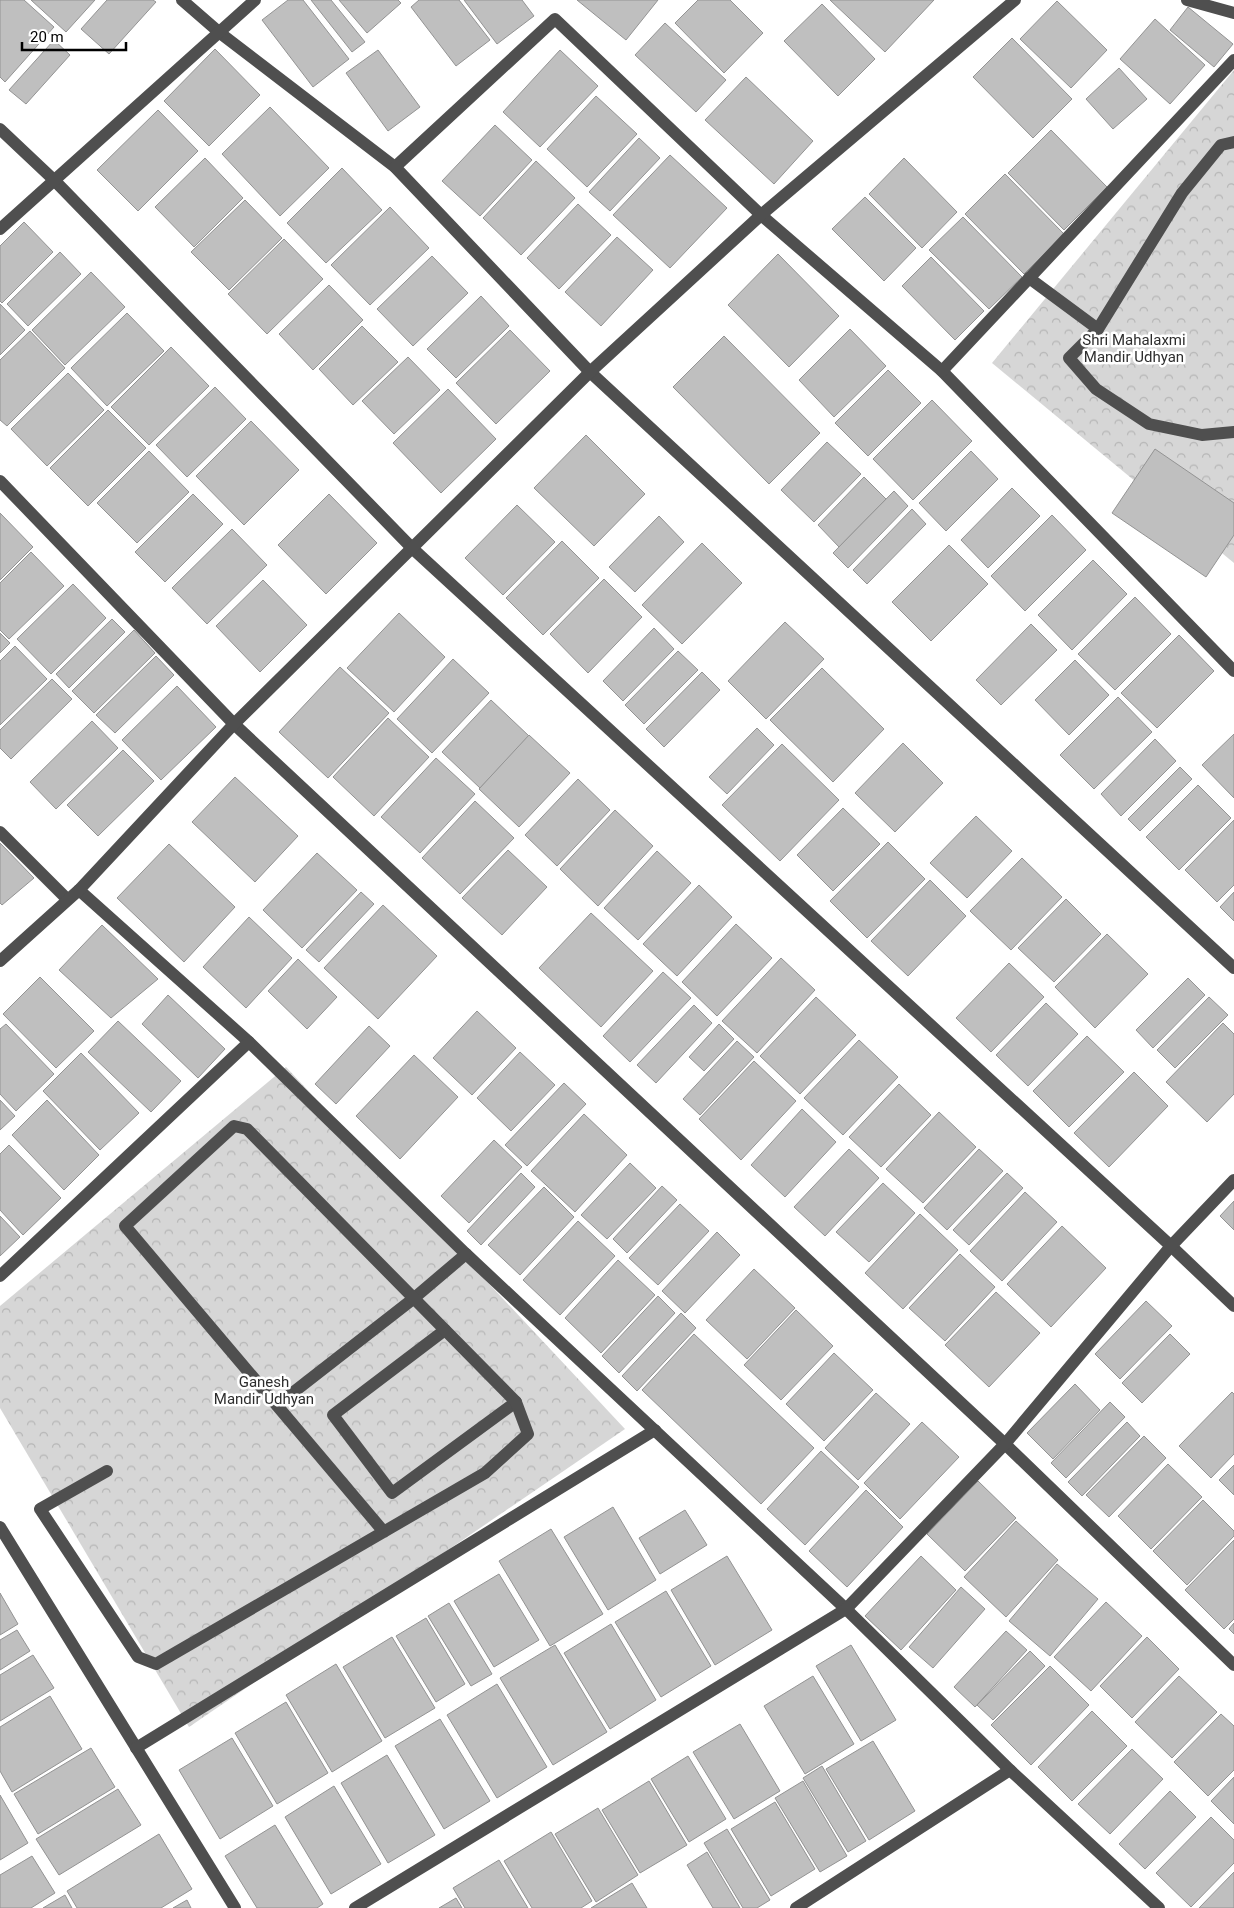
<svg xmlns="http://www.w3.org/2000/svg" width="1234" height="1908" viewBox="0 0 1234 1908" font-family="Roboto,sans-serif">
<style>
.park{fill:url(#park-crowns)}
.building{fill:#bfbfbf;stroke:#939393}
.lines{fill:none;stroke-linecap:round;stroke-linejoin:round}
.minor{stroke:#4f4f4f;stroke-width:12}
.labels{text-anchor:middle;stroke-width:5;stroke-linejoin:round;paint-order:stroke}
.park-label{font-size:15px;fill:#2d2d2d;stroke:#fff}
</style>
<defs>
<pattern id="park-crowns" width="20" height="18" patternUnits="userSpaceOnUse" patternTransform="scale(1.25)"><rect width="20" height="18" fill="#d6d6d6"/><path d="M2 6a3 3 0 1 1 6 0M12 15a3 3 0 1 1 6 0" fill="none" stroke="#b6b6b6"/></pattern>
</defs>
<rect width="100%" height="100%" fill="#fff"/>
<!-- park -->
<g class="park">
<path d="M1234,70V563L992,363Z"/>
<path d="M286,1067L625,1429L189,1727L0,1408V1306Z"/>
</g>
<!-- building -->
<g class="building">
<path d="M0,0H24L54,27L5,82L0,77Z"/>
<path d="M31,0H95L66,32Z"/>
<path d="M107,0H153L156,2L109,54L81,29Z"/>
<path d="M288,0H303L349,59L313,87L262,20Z"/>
<path d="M311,0H331L365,42L352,52Z"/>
<path d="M339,0H398L401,3L367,33Z"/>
<path d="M419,0H459L490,40L456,66L411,7Z"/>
<path d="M464,0H522L534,16L497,44Z"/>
<path d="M577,0H658L626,40Z"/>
<path d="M698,0H730L763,33L724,73L675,23Z"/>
<path d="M830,0H934L885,52Z"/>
<path d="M1057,1L1107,50L1071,88L1020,39Z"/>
<path d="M822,4L875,59L838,96L784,41Z"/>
<path d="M1188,7L1233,44L1214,67L1170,30Z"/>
<path d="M1155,19L1205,65L1170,104L1120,59Z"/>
<path d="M665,23L726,80L696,112L635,55Z"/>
<path d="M1012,38L1072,99L1033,138L973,77Z"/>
<path d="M54,40L70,55L26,104L9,90Z"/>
<path d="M215,49L260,95L209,146L164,101Z"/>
<path d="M378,50L420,107L388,131L346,73Z"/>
<path d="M560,50L598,86L540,147L503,112Z"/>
<path d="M1119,68L1147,99L1113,129L1086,99Z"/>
<path d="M746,77L813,141L774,184L705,120Z"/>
<path d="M596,96L637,134L587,187L547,149Z"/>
<path d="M270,107L329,168L280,216L222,154Z"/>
<path d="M158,110L198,151L138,211L97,170Z"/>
<path d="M495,125L532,160L480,216L442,181Z"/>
<path d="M1051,130L1107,187L1064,230L1008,173Z"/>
<path d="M639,138L660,158L610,211L589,192Z"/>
<path d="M670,155L727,208L670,268L613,215Z"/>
<path d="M205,158L243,198L194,247L155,207Z"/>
<path d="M904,158L957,212L922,248L869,194Z"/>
<path d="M536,161L575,198L521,255L483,218Z"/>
<path d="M342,168L382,210L326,263L287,223Z"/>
<path d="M1005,174L1064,234L1024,274L965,214Z"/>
<path d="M865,197L916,248L884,281L832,229Z"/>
<path d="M245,200L282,238L229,290L191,252Z"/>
<path d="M578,204L611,235L559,289L527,258Z"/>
<path d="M390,207L429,248L370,305L331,265Z"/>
<path d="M963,217L1022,277L989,309L929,250Z"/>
<path d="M24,222L53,252L2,303L0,301V246Z"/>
<path d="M617,237L653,270L601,326L565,292Z"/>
<path d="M284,239L323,279L267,334L228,294Z"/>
<path d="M60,252L81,274L28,326L7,304Z"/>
<path d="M778,254L839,316L789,367L728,305Z"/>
<path d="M432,256L468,293L413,346L377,309Z"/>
<path d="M931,257L984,311L955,340L902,286Z"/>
<path d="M91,272L125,307L65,365L32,330Z"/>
<path d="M329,285L363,320L313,370L279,334Z"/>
<path d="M481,296L509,326L456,378L427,349Z"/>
<path d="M0,304L25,330L0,355Z"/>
<path d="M127,313L164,351L107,406L71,368Z"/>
<path d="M362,326L398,362L353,405L319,369Z"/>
<path d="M850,329L886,366L834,417L799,380Z"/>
<path d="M510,330L550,371L496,424L456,383Z"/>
<path d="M30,331L65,368L7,426L0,420V360Z"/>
<path d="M724,336L820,433L769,484L673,387Z"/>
<path d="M171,347L209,386L149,445L111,407Z"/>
<path d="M408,357L440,390L394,434L362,401Z"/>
<path d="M888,370L921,403L868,456L835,423Z"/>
<path d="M68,373L104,410L47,466L11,429Z"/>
<path d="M215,387L246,419L187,477L156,445Z"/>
<path d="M448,389L496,439L441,493L393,443Z"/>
<path d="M932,400L972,441L913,500L873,459Z"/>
<path d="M108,410L146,448L88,506L50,468Z"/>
<path d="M251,421L299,470L244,525L196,476Z"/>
<path d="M586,435L645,494L594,546L534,488Z"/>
<path d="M827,442L861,474L814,522L781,490Z"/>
<path d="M1155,449L1234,503V535L1206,577L1112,513Z"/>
<path d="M149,451L189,492L137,543L97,503Z"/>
<path d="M971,451L998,479L946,531L919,503Z"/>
<path d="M864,477L886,499L839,547L818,525Z"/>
<path d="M1012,488L1040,516L988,568L961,540Z"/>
<path d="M894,491L908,506L848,568L833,553Z"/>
<path d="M193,494L223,524L165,582L135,552Z"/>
<path d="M329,494L377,543L326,594L278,545Z"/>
<path d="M517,505L555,542L503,595L465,558Z"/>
<path d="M912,509L926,524L867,584L853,570Z"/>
<path d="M0,513L33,547L0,580Z"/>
<path d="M1052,515L1086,550L1025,611L991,576Z"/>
<path d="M659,516L684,542L635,592L609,567Z"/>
<path d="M232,529L267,565L207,624L172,588Z"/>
<path d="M562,541L599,578L543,635L506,598Z"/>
<path d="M702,543L742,583L682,644L642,605Z"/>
<path d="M949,545L988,584L931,641L892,602Z"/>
<path d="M31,552L64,586L9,639L0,630V583Z"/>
<path d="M1093,560L1127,594L1072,650L1038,615Z"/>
<path d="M604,579L642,617L588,673L550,634Z"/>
<path d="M263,580L307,625L260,672L216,626Z"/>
<path d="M73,584L106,618L51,674L17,639Z"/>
<path d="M1135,597L1171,634L1115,690L1078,654Z"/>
<path d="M399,613L445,657L394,712L347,668Z"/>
<path d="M112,619L125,632L69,688L56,674Z"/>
<path d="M785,622L824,659L766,719L728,681Z"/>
<path d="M1031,624L1057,650L1001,705L976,680Z"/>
<path d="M654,628L674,649L623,701L603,681Z"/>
<path d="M134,630L155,653L94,713L72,691Z"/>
<path d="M0,633L10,643L0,653Z"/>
<path d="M1179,635L1214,671L1157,728L1121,693Z"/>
<path d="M15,646L47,679L0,725V661Z"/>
<path d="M678,651L698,670L644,724L625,705Z"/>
<path d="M156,656L174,675L115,733L96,715Z"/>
<path d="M453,659L489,693L432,753L397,719Z"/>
<path d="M1075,660L1109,695L1069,735L1035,700Z"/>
<path d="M340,667L389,713L328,778L279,732Z"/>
<path d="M822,668L884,729L833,782L770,720Z"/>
<path d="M702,672L720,690L664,747L646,729Z"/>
<path d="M52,679L72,699L11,759L0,748V730Z"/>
<path d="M177,686L216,727L161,780L122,740Z"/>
<path d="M1118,697L1152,732L1094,789L1060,755Z"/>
<path d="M491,700L529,736L480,788L442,752Z"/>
<path d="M388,718L429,757L374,816L333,777Z"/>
<path d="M92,721L118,748L56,809L30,782Z"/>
<path d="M757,728L774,745L727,794L709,777Z"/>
<path d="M1234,734V798L1202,765Z"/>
<path d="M529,735L570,773L519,827L479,789Z"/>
<path d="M1155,739L1176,761L1121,816L1101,794Z"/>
<path d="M903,743L943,783L895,832L855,793Z"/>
<path d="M782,744L839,800L780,861L722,805Z"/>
<path d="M123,750L154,781L98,836L67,805Z"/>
<path d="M436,758L475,794L420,853L381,817Z"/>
<path d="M1180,767L1192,779L1140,831L1128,819Z"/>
<path d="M235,777L298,836L255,882L192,822Z"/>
<path d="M578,779L610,810L557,866L525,835Z"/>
<path d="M1198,785L1231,818L1179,870L1146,837Z"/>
<path d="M475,801L514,838L460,894L422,858Z"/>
<path d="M843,808L880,844L833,891L797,855Z"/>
<path d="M615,810L653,846L598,906L560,869Z"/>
<path d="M976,816L1012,851L967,898L930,863Z"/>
<path d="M1234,820V885L1217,902L1185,870Z"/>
<path d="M888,842L925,879L867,938L830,901Z"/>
<path d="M0,843L34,878L2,905L0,903Z"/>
<path d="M169,844L235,907L184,962L117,898Z"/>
<path d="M508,850L547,887L502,935L462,898Z"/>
<path d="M657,851L691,883L638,940L604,908Z"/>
<path d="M317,853L357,890L302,948L263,910Z"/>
<path d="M1022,858L1062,897L1011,950L970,911Z"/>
<path d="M930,880L966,916L908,976L871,941Z"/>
<path d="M699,885L732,917L677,976L643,944Z"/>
<path d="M361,892L374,904L319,962L306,950Z"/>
<path d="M1234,892V921L1220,907Z"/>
<path d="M1066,899L1101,934L1054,982L1018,948Z"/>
<path d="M383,905L437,956L378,1019L324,968Z"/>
<path d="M591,913L653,971L601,1027L539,968Z"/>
<path d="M249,917L292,958L246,1008L203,967Z"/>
<path d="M736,924L772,958L717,1016L682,982Z"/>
<path d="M102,925L158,979L111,1018L59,970Z"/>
<path d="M1107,934L1148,974L1095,1028L1055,987Z"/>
<path d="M781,958L815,990L757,1053L722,1021Z"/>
<path d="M298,959L337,997L307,1029L268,991Z"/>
<path d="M1009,963L1044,997L991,1052L956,1018Z"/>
<path d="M663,972L691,998L630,1062L603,1036Z"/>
<path d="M40,977L94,1031L56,1068L3,1014Z"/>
<path d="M1188,978L1205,995L1153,1048L1136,1030Z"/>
<path d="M168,995L225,1049L198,1078L142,1024Z"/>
<path d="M816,997L856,1035L800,1094L760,1056Z"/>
<path d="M1209,997L1228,1015L1175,1068L1157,1050Z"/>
<path d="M1046,1003L1078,1034L1028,1086L996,1055Z"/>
<path d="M694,1005L712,1023L656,1083L637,1065Z"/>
<path d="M477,1011L516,1048L472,1095L433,1058Z"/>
<path d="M118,1021L181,1081L151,1112L88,1052Z"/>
<path d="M1223,1023L1234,1034V1094L1207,1122L1166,1082Z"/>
<path d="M6,1024L54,1074L16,1111L0,1094V1029Z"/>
<path d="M719,1024L734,1039L704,1071L689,1057Z"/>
<path d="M369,1026L390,1046L336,1104L315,1084Z"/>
<path d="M1087,1036L1124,1072L1069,1127L1033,1091Z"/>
<path d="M859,1040L898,1077L843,1135L804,1098Z"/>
<path d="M737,1041L754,1057L700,1115L683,1099Z"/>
<path d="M520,1052L555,1085L511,1131L477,1098Z"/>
<path d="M81,1053L139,1113L100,1150L43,1091Z"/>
<path d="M414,1055L458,1097L400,1159L356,1116Z"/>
<path d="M754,1061L796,1101L741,1160L699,1119Z"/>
<path d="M1134,1072L1168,1106L1109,1167L1074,1133Z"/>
<path d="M564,1083L586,1104L527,1166L505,1145Z"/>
<path d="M899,1084L931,1115L881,1167L849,1137Z"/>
<path d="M0,1100L15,1116L0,1130Z"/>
<path d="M47,1100L99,1155L64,1190L12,1135Z"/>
<path d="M802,1109L836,1142L785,1197L751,1165Z"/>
<path d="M939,1112L976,1147L923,1203L886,1169Z"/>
<path d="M584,1114L627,1155L575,1212L531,1171Z"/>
<path d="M494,1140L522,1167L469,1223L441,1196Z"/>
<path d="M9,1145L61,1198L23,1235L0,1210V1154Z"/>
<path d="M849,1149L879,1178L825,1236L794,1207Z"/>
<path d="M979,1149L1003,1171L947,1230L924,1208Z"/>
<path d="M630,1163L656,1188L607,1239L581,1215Z"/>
<path d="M521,1173L535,1187L481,1245L467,1231Z"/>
<path d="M1007,1173L1023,1188L969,1245L953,1230Z"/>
<path d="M883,1183L915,1213L869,1262L836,1232Z"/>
<path d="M662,1186L677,1200L627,1253L613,1239Z"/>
<path d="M544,1187L574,1217L520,1275L488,1245Z"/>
<path d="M1025,1192L1057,1222L1002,1281L970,1251Z"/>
<path d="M1234,1201V1230L1220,1216Z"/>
<path d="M680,1204L709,1231L658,1285L629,1258Z"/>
<path d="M920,1214L958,1250L903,1309L865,1273Z"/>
<path d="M0,1216L20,1237L0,1256Z"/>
<path d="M578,1221L615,1256L560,1315L523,1280Z"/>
<path d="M1062,1226L1106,1268L1051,1327L1007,1284Z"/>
<path d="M717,1232L740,1255L685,1313L662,1291Z"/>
<path d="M960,1254L995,1287L945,1341L909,1308Z"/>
<path d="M618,1260L655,1295L601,1353L565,1318Z"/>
<path d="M754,1269L795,1308L747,1359L706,1320Z"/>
<path d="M996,1292L1040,1333L989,1387L945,1345Z"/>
<path d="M658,1296L675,1313L619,1373L602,1356Z"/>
<path d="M1146,1301L1172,1326L1120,1379L1095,1354Z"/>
<path d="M796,1310L833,1346L781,1400L744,1365Z"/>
<path d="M681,1313L696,1328L637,1391L622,1376Z"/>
<path d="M694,1334L814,1448L761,1504L642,1390Z"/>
<path d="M1170,1334L1190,1354L1142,1403L1122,1383Z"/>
<path d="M834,1353L873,1390L824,1441L786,1404Z"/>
<path d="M1075,1384L1100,1410L1053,1459L1027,1433Z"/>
<path d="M1232,1392L1234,1394V1454L1211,1478L1179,1446Z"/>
<path d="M876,1393L910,1424L858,1480L825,1448Z"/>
<path d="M1110,1402L1125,1417L1066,1478L1051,1463Z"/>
<path d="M922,1422L959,1457L900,1519L864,1483Z"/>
<path d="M1127,1422L1140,1436L1082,1496L1068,1482Z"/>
<path d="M1144,1436L1166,1458L1109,1517L1086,1495Z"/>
<path d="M821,1451L859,1487L805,1545L767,1509Z"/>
<path d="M1168,1464L1202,1497L1151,1549L1118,1516Z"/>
<path d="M1234,1465V1495L1219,1480Z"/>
<path d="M978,1481L1016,1518L965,1571L927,1534Z"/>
<path d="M866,1490L903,1527L847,1587L809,1551Z"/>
<path d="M1203,1500L1234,1531V1536L1187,1585L1153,1551Z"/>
<path d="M613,1507L656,1580L608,1610L564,1537Z"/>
<path d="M685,1510L707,1545L660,1574L639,1538Z"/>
<path d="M1016,1521L1058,1560L1006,1617L964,1577Z"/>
<path d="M551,1529L603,1614L550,1646L499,1561Z"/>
<path d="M1234,1540V1619L1224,1629L1185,1590Z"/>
<path d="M727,1556L772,1630L715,1665L671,1590Z"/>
<path d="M921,1556L956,1590L901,1650L865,1616Z"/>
<path d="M1057,1564L1098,1599L1050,1656L1009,1621Z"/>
<path d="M499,1574L539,1640L494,1667L454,1601Z"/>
<path d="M961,1587L985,1609L933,1668L909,1647Z"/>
<path d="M666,1591L711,1666L661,1697L615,1622Z"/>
<path d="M0,1593L18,1624L0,1635Z"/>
<path d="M1106,1602L1142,1636L1091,1691L1054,1657Z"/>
<path d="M449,1603L492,1674L471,1686L428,1616Z"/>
<path d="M426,1618L465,1684L436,1702L396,1636Z"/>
<path d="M1234,1623V1634L1229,1629Z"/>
<path d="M611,1624L656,1700L610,1729L564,1653Z"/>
<path d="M17,1630L30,1651L0,1670V1640Z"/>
<path d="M1006,1631L1027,1650L975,1707L954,1687Z"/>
<path d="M392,1637L435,1708L385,1738L343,1667Z"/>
<path d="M1147,1637L1179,1669L1132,1718L1100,1686Z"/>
<path d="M555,1645L607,1732L553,1765L500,1678Z"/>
<path d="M851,1645L896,1720L861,1741L816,1666Z"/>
<path d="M1030,1651L1045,1666L993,1720L977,1705Z"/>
<path d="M33,1655L54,1688L0,1721V1675Z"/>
<path d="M336,1664L382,1741L332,1772L286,1695Z"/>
<path d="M1050,1666L1089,1705L1031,1765L991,1725Z"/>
<path d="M813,1676L854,1744L805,1774L764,1706Z"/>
<path d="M1179,1676L1217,1712L1172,1758L1135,1722Z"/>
<path d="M497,1684L547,1767L497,1798L447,1715Z"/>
<path d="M50,1696L82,1749L12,1792L0,1771V1727Z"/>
<path d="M286,1702L328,1773L277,1804L235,1733Z"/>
<path d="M1092,1711L1127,1746L1072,1801L1038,1767Z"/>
<path d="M1221,1714L1234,1726V1770L1208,1796L1174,1762Z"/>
<path d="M440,1719L490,1801L444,1829L395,1746Z"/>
<path d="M740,1724L780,1791L734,1819L693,1752Z"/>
<path d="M232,1738L273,1806L220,1839L179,1770Z"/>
<path d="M873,1741L915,1811L869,1840L826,1769Z"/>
<path d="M91,1748L115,1787L38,1834L14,1794Z"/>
<path d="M1132,1749L1163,1779L1110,1834L1078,1804Z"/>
<path d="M387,1755L435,1835L388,1863L341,1783Z"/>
<path d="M688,1756L726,1819L689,1842L651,1779Z"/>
<path d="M822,1766L866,1841L848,1852L803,1778Z"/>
<path d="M1234,1777V1824L1211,1801Z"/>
<path d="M649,1781L687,1845L640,1873L602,1810Z"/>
<path d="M803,1781L847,1856L820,1872L775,1798Z"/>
<path d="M334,1786L381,1864L331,1894L285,1817Z"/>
<path d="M118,1789L141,1825L59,1875L36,1839Z"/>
<path d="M1170,1791L1196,1817L1145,1869L1119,1844Z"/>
<path d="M0,1795L28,1843L0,1860Z"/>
<path d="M775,1802L815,1869L771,1896L731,1829Z"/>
<path d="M598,1808L638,1875L596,1902L555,1834Z"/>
<path d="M1211,1817L1234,1840V1863L1191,1907L1156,1873Z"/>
<path d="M275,1825L323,1904L317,1908H257L225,1856Z"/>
<path d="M727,1829L770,1900L757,1908H743L704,1843Z"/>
<path d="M551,1832L592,1901L581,1908H532L504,1861Z"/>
<path d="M159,1834L192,1889L161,1908H77L67,1891Z"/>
<path d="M707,1852L740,1908H713L687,1865Z"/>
<path d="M32,1856L55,1893L31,1908H0V1875Z"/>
<path d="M499,1860L528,1908H465L453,1888Z"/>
<path d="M1234,1872V1908H1199Z"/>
<path d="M632,1883L647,1908H591Z"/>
<path d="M65,1895L72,1908H43Z"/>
<path d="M456,1898L462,1908H439Z"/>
<path d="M187,1900L191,1908H173Z"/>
</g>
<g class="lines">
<!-- minor -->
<g class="minor">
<path d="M182,0L220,33L395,167L590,372L1234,968"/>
<path d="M1187,0L1234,13"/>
<path d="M0,129L54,180L412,548L1171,1246L1234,1306"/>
<path d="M1234,142L1221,145L1182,193L1098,329L1069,358L1096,389L1149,424L1202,435L1234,432"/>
<path d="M395,167L555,19L761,215L942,371L1234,671"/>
<path d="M0,229L255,0"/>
<path d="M1029,278L1098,329"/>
<path d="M942,371L1234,60"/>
<path d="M0,481L234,724L1005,1444L1234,1665"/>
<path d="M0,832L67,899"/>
<path d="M79,890L249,1042L466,1254L846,1609L1010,1770L1159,1908"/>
<path d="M0,961L79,890L234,724L590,372L761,215L1015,0"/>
<path d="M0,1276L249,1042"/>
<path d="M445,1330L333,1415L392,1493L516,1402"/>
<path d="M277,1405L413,1299L466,1254"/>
<path d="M107,1471L40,1509L138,1657L156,1664L485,1473L528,1434L516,1402L247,1129L234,1126L125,1226L384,1532"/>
<path d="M0,1527L235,1908"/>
<path d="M136,1748L655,1430"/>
<path d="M355,1908L846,1609L1005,1444L1171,1246L1234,1180"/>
<path d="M796,1908L1010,1770"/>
</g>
</g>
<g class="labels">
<!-- park labels -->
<g class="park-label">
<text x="1134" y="345">Shri Mahalaxmi<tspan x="1134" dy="17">Mandir Udhyan</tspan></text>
<text x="264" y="1387">Ganesh<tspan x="264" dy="17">Mandir Udhyan</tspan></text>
</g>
</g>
<!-- scale -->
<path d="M22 42v8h104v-8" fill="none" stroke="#000000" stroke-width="2.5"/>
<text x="30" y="42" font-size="15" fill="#000000" stroke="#ffffff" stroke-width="4" paint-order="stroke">20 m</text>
</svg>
